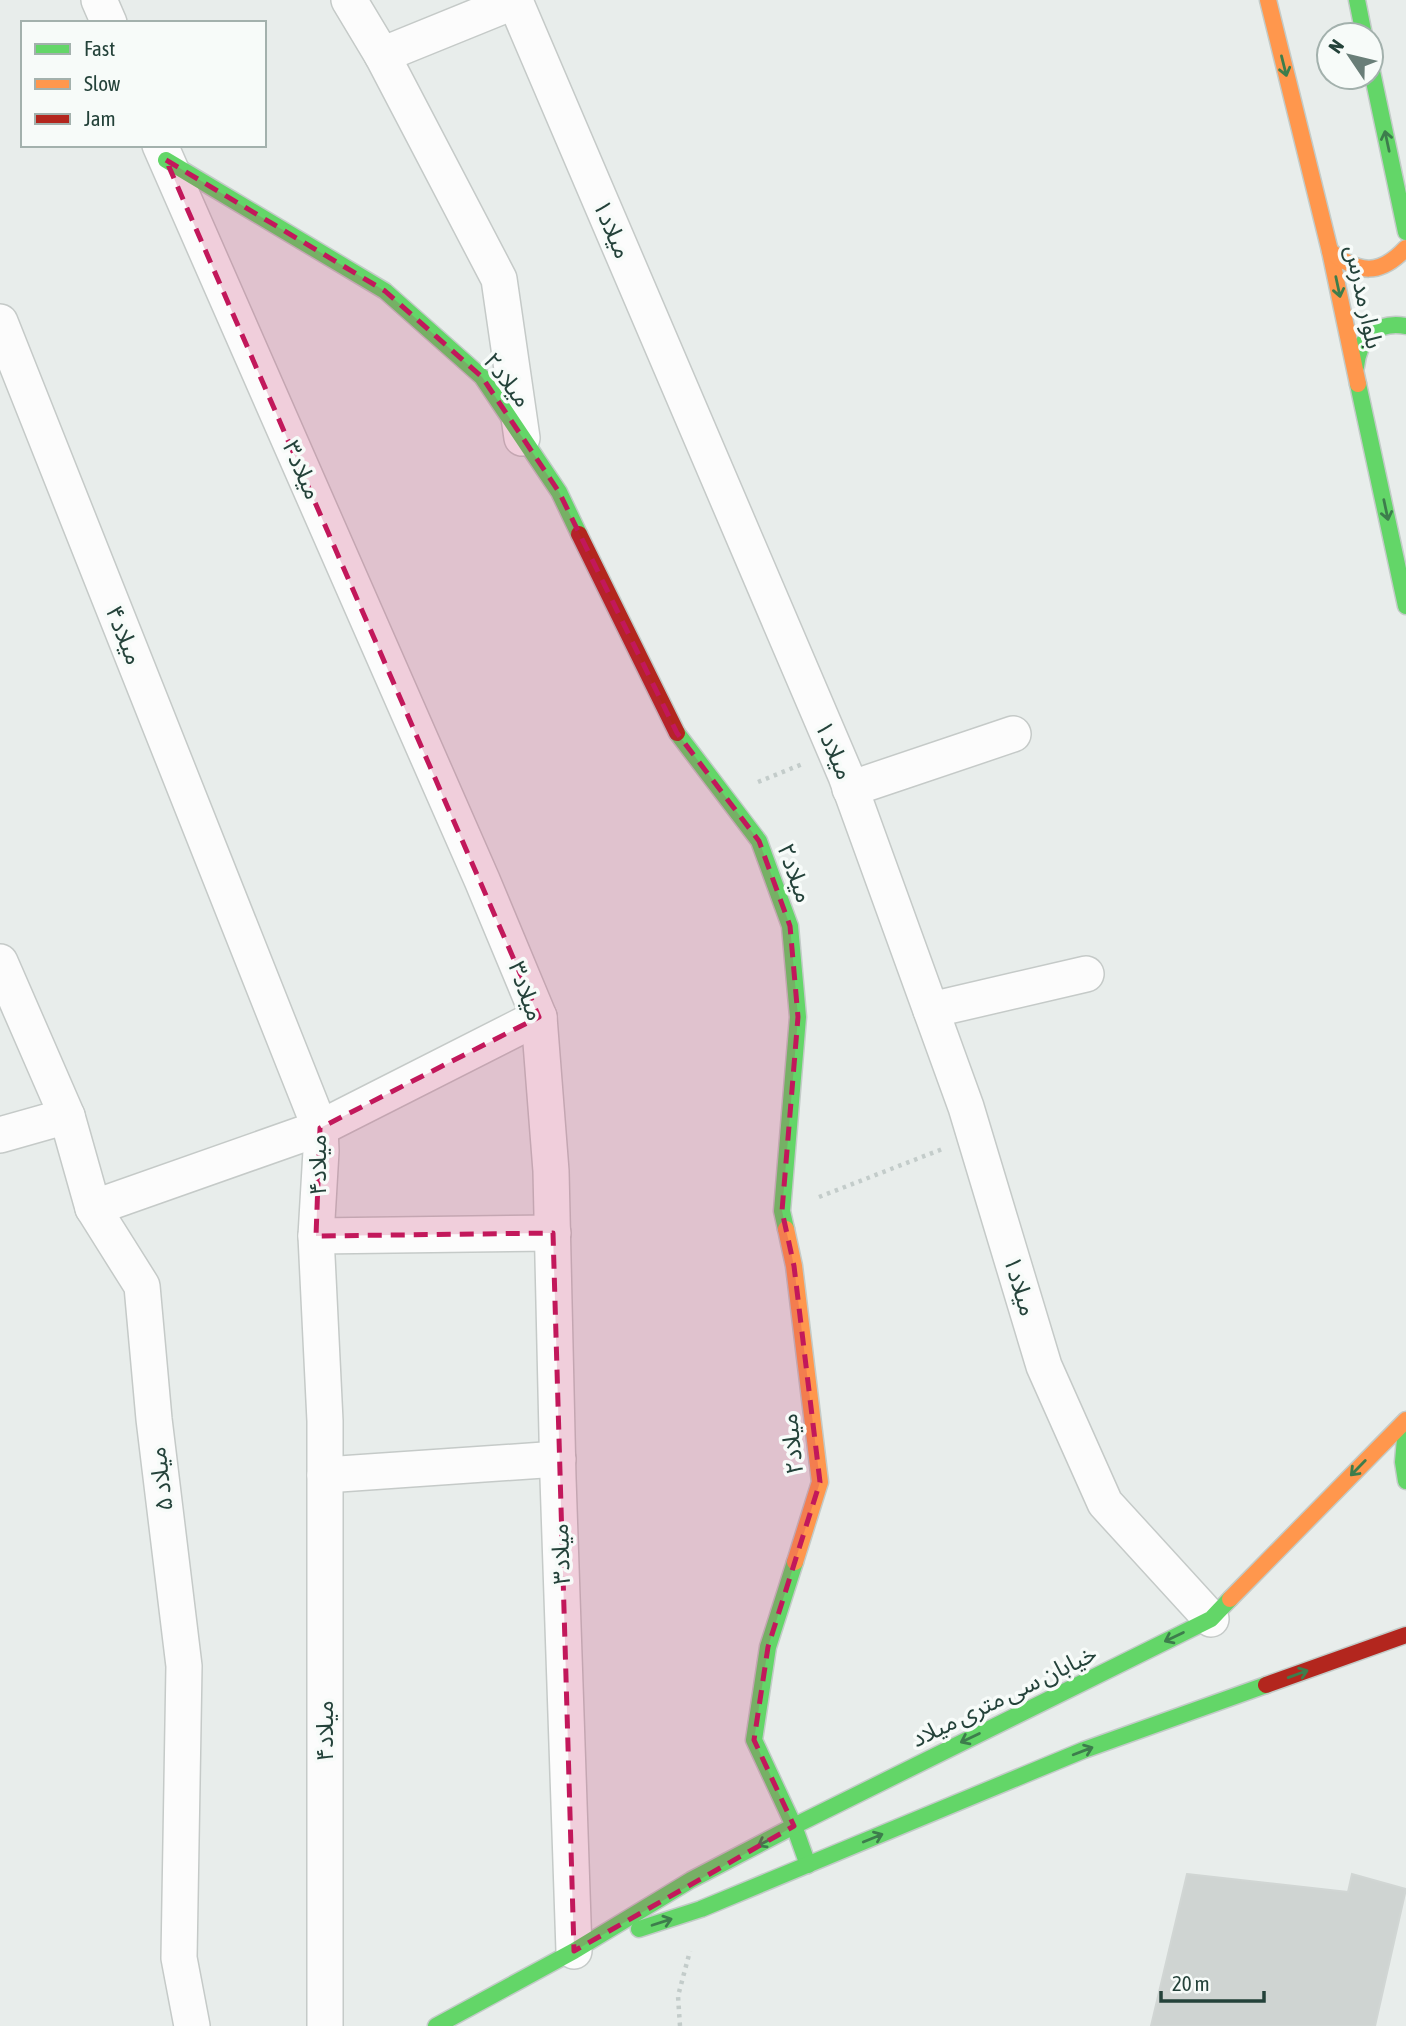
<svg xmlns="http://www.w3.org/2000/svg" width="1406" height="2026" viewBox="0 0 1406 2026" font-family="'Asap Condensed','Noto Sans Arabic',sans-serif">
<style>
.building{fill:#cfd4d2;stroke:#d1d6d4;stroke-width:2}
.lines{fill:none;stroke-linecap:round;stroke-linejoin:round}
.street-casing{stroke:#c5cac8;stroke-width:38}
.fast-casing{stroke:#c3cbc8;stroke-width:19}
.slow-casing{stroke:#c3cbc8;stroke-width:19}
.jam-casing{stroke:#c3cbc8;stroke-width:19}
.path{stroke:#c3ccca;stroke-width:4.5;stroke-dasharray:3.5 5;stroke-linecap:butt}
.street{stroke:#fcfcfc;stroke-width:35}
.fast{stroke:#63d668;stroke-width:16}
.slow{stroke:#ff974d;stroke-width:16}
.jam{stroke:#b3261e;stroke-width:16}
.oneway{stroke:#3d7d4c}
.marked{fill:#c2185b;fill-opacity:0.2;stroke:#c2185b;stroke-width:5;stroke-dasharray:14 9;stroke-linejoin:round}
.labels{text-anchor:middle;stroke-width:7;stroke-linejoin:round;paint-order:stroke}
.street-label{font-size:24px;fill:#24423a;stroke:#f7fbf9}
</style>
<rect width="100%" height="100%" fill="#e8edeb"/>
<!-- building -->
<path class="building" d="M1187,1874L1348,1892L1352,1874L1406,1889L1375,2026H1151Z"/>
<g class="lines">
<defs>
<g id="street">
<path d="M99,0L109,23"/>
<path d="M349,0L382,55L499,279L522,438"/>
<path d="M382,55L515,1L846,776L966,1107L1044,1366L1105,1503L1211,1619"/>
<path d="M160,145L482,880L539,1017L551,1171L558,1478L574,1951"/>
<path d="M0,322L320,1128L321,1151L316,1236L325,1421V2026"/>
<path d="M850,789L1013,734"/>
<path d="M0,962L67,1116L93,1208L142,1286L154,1419L184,1666L179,1958L192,2026"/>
<path d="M931,1010L1086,974"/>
<path d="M0,1135L67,1116"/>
<path d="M93,1208L320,1128L539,1017"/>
<path d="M316,1236L553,1233"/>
<path d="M325,1475L558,1459"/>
</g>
<g id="fast">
<path d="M1357,0L1364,35"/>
<path d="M1371,67L1406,232"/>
<path d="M166,160L385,291L482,377L559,492L579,534"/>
<path d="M1356,367C1359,338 1376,321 1406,326"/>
<path d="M1358,384L1406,606"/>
<path d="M677,733L759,841L790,926L798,1017L782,1211L786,1229"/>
<path d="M1406,1427L1403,1462L1406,1481"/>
<path d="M795,1562L768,1647L754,1740L794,1826L808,1865"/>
<path d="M639,1929L701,1909L1084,1750L1266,1685"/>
<path d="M436,2026L574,1951L691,1880L794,1826L1211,1619L1230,1599"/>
</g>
<g id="slow">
<path d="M1268,0L1330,251L1358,384"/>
<path d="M1330,251C1359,274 1380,276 1406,248"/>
<path d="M786,1229L794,1266L820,1482L795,1562"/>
<path d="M1230,1599L1406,1420"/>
</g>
<g id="jam">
<path d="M579,534L677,733"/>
<path d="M1266,1685L1406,1635"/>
</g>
</defs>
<!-- street casing -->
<use href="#street" class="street-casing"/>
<!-- fast casing -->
<use href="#fast" class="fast-casing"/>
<!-- slow casing -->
<use href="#slow" class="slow-casing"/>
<!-- jam casing -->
<use href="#jam" class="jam-casing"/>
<!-- path -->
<g class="path">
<path d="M758,782L805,763"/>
<path d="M819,1197L945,1148"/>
<path d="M680,2026L678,1996L690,1951"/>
</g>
<!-- street -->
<use href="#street" class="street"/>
<!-- fast -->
<use href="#fast" class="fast"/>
<!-- slow -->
<use href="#slow" class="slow"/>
<!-- jam -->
<use href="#jam" class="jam"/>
</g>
<!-- one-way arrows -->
<defs><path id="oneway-shaft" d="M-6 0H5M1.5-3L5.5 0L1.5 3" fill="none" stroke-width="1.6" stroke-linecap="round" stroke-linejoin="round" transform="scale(1.75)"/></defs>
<g class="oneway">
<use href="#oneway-shaft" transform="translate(1284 66) rotate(76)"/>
<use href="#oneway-shaft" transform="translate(1387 141) rotate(-102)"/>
<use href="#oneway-shaft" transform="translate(1338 287) rotate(78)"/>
<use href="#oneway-shaft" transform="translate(1386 510) rotate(78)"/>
<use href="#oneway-shaft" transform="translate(1358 1468) rotate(134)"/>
<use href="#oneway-shaft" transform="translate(1174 1637) rotate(154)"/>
<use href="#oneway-shaft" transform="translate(1298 1674) rotate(-20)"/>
<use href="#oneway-shaft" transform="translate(970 1738) rotate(154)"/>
<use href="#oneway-shaft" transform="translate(1083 1751) rotate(-21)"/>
<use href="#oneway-shaft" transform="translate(873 1838) rotate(-22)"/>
<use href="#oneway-shaft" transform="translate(767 1841) rotate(152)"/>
<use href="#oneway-shaft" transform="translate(662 1922) rotate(-18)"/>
</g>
<!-- marked area -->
<path class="marked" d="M166,160L385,291L482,377L559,492L677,733L759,841L790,926L798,1017L782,1211L794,1266L820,1482L768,1647L754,1740L794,1826L574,1951L553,1233L316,1236L320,1128L539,1017Z"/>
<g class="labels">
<!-- street labels -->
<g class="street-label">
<text transform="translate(612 229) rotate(67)" y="8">میلاد۱</text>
<text transform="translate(1364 297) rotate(78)" y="8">بلوار مدرس</text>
<text transform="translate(507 380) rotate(52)" y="8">میلاد۲</text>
<text transform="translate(302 470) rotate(66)" y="8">میلاد۳</text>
<text transform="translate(124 635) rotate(68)" y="8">میلاد۴</text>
<text transform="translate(834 750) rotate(67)" y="8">میلاد۱</text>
<text transform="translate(795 873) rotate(70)" y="8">میلاد۲</text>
<text transform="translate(526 991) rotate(70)" y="8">میلاد۳</text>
<text transform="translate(318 1165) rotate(-90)" y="8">میلاد۴</text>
<text transform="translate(1020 1286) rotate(73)" y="8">میلاد۱</text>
<text transform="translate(792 1444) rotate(-96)" y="8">میلاد۲</text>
<text transform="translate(161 1479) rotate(-97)" y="8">میلاد ۵</text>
<text transform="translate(561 1554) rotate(-92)" y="8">میلاد۳</text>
<text transform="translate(1004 1696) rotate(-26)" y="8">خیابان سی متری میلاد</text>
<text transform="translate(325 1731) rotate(-90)" y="8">میلاد۴</text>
</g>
</g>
<!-- legend -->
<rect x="21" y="21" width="245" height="126" fill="#f7fbf9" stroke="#a3b1ad" stroke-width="2"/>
<rect x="35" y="44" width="35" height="10" fill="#63d668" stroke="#a3b1ad" stroke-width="2"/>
<text x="84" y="56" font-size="21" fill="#24423a">Fast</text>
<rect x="35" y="79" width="35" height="10" fill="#ff974d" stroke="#a3b1ad" stroke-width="2"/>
<text x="84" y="91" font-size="21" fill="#24423a">Slow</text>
<rect x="35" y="114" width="35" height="10" fill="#b3261e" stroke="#a3b1ad" stroke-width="2"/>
<text x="84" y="126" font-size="21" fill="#24423a">Jam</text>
<!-- north arrow -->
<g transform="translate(1350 56) rotate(305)"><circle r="33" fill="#f7fbf9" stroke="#a3b1ad" stroke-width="2"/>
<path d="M0-5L12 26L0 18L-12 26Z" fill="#697e78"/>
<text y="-10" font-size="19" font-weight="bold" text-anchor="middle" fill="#24423a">N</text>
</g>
<!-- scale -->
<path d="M1161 1991v10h103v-10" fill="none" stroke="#24423a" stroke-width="3.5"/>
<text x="1172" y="1991" font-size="21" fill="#24423a" stroke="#f7fbf9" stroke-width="5" paint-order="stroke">20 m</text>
</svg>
